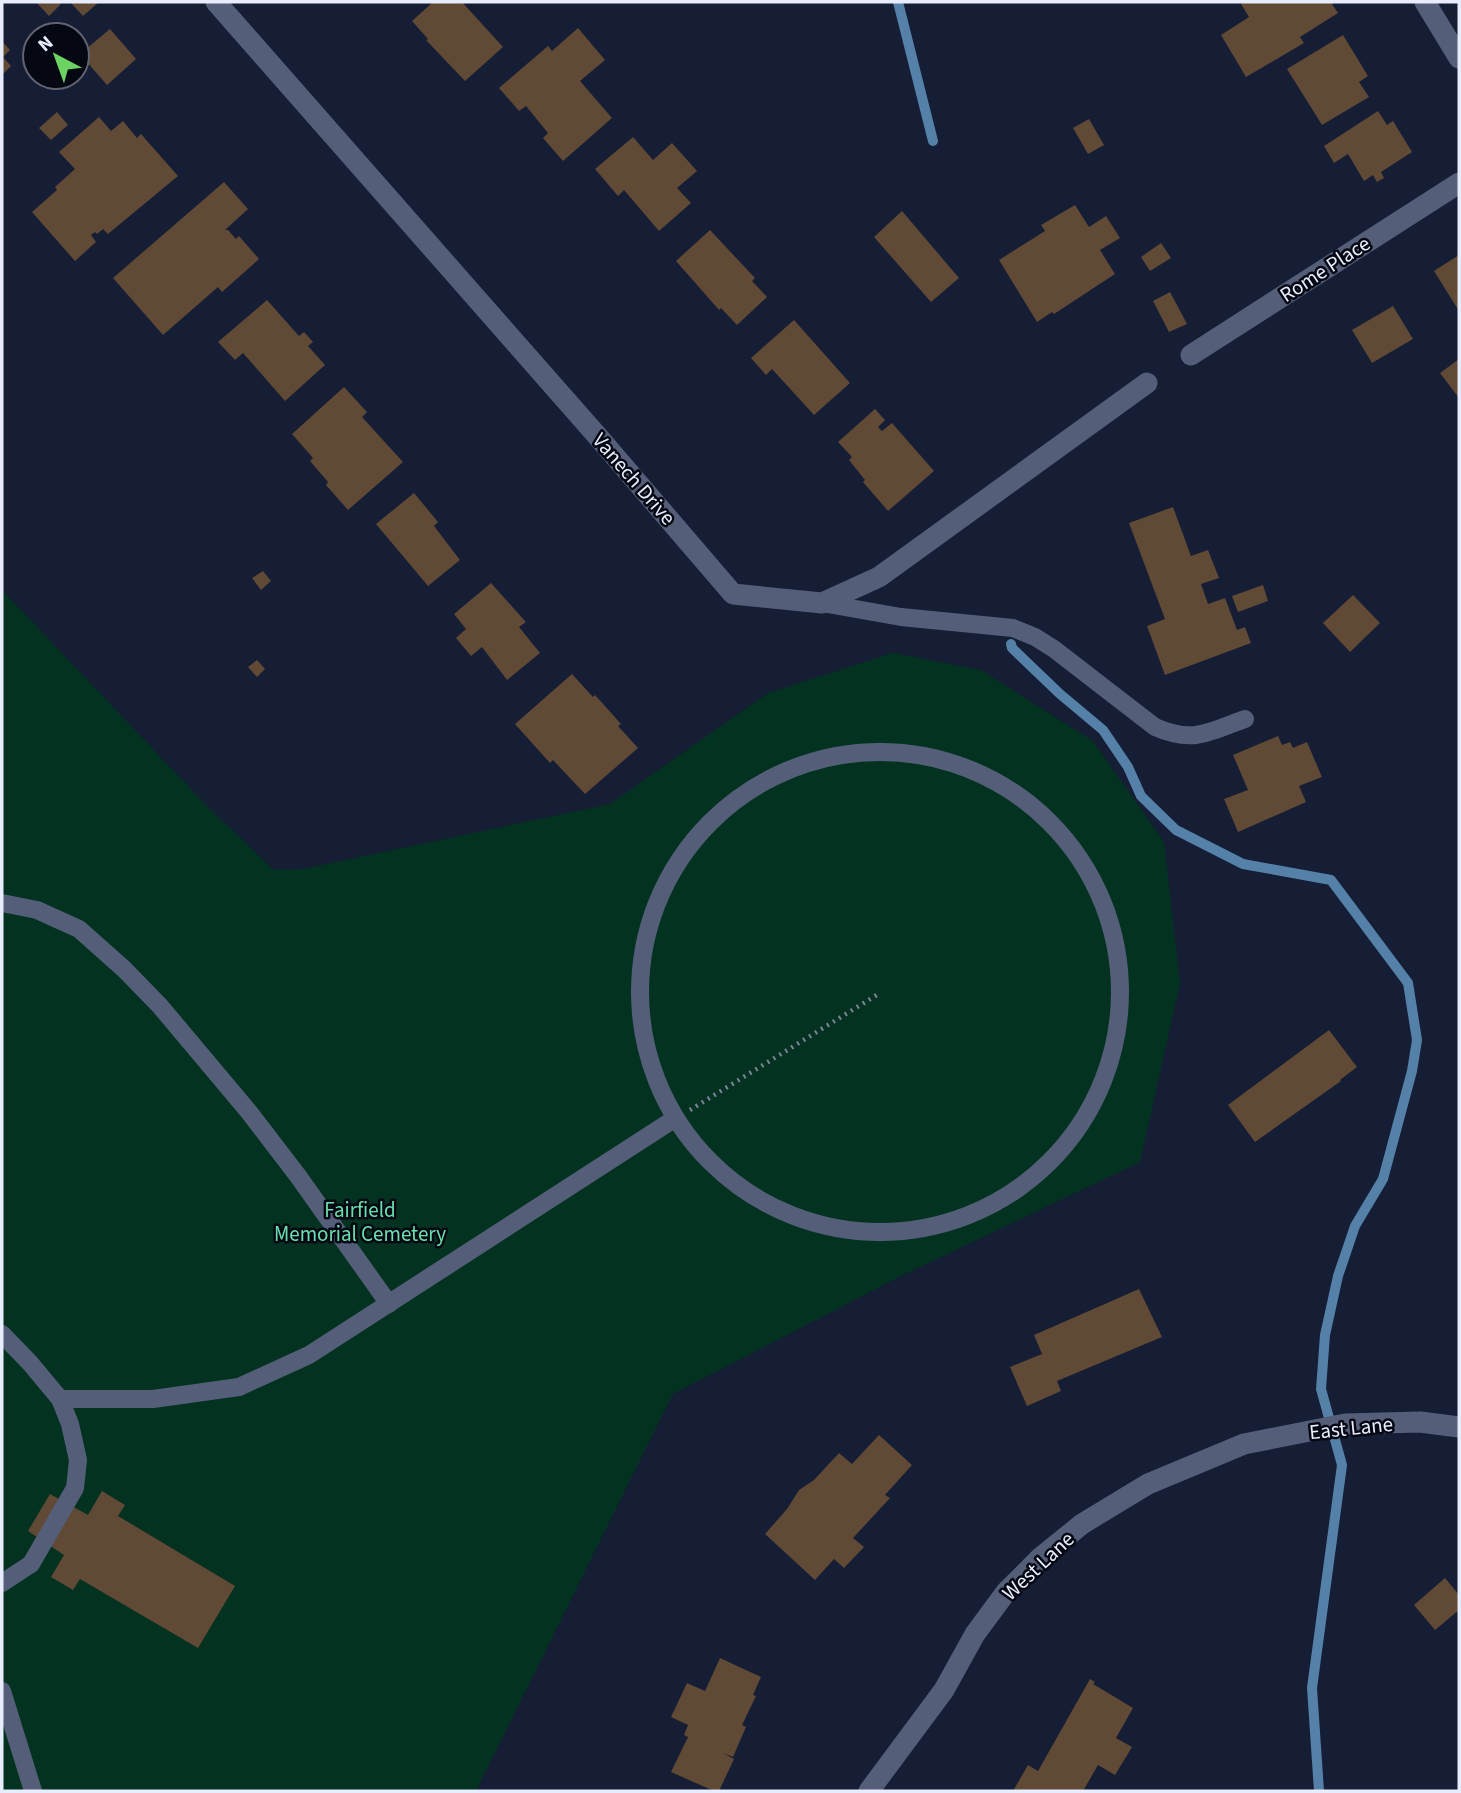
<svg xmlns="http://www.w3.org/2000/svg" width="1461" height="1793" viewBox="0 0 1461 1793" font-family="'Source Sans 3',sans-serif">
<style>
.green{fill:#033220}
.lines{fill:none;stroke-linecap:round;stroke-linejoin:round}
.stream{stroke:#5581a9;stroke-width:10}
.building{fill:#604935}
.path{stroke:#7c8396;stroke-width:4.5;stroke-dasharray:2 5;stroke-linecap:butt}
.lane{stroke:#545e78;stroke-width:18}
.street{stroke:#545e78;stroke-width:21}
.labels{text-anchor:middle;stroke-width:5;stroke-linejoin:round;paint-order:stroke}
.street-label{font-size:21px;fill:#e7edfd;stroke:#050812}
.park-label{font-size:21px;fill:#6ae1ad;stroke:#050812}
</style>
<rect width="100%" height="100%" fill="#151e34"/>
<!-- green -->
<path class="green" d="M2,590L209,808L274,870L303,869L610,804L768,693L893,653L981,670L1093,741L1164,842L1180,983L1140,1162L899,1277L673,1394L476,1791H2Z"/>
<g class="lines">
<!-- stream -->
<g class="stream">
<path d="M898,2L933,141"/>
<path d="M1011,644L1012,648L1060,694L1103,730L1128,767L1141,796L1176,830L1243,864L1331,880L1408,983L1417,1040L1412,1071L1383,1179L1355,1226L1338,1276L1325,1335L1321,1389L1342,1465L1312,1688L1319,1791"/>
</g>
</g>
<!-- building -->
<g class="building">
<path d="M36,2H59L61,4L49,16Z"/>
<path d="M70,2H99L83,16Z"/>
<path d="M433,2H462L503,47L465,81L426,40L428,39L412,21Z"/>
<path d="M1245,2H1336L1332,4L1338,13L1300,37L1304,43L1246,77L1221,35L1249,17L1241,4Z"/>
<path d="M578,28L605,60L580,81L612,118L563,161L543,138L548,133L526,106L519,111L499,88L548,46L552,51Z"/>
<path d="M110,29L136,59L107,85L80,54Z"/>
<path d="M1343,35L1368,76L1359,82L1369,97L1322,125L1287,69Z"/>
<path d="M2,41L10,50L3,57L11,66L2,75Z"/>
<path d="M1378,111L1387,125L1393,121L1412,152L1381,172L1384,178L1377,182L1373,175L1364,181L1348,154L1334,163L1324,146Z"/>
<path d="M57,112L68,125L51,140L39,128Z"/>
<path d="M99,117L111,131L123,121L137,138L141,134L178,176L108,234L103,229L97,234L95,232L91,235L96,242L75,261L32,212L57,190L55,187L75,169L59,152Z"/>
<path d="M1089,119L1104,145L1088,154L1073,128Z"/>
<path d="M633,137L653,160L672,143L697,171L677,188L691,203L659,231L624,190L618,196L595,169Z"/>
<path d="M224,182L248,209L225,230H228L236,239L239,236L259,259L222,292L218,287L163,335L113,278Z"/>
<path d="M1075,205L1089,227L1106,216L1120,238L1100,250L1115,274L1054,314L1052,312L1037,322L999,260L1045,231L1041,225Z"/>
<path d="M902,211L959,278L931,302L874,237Z"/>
<path d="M710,230L755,278L752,281L767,297L737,325L721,308L719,310L676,261Z"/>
<path d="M1161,243L1171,258L1150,271L1141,257Z"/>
<path d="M1459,255V311L1434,271Z"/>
<path d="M1170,292L1187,324L1169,332L1153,301Z"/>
<path d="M267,300L299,336L304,332L313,342L308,346L325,365L285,401L243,353L235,360L218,342Z"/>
<path d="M1393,306L1413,339L1372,363L1352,330Z"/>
<path d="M794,320L850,383L814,415L772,369L766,375L751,358Z"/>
<path d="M1459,359V398L1440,373Z"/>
<path d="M344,387L367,412L362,417L403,462L348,510L326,485L328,482L310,461L313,458L292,434Z"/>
<path d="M875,409L885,420L878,427L882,431L892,423L934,471L888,511L863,482L865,480L849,460L852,457L838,442Z"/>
<path d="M414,493L438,522L434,526L460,560L428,586L376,524Z"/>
<path d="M1173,507L1191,556L1208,550L1219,578L1201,584L1208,604L1225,598L1237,630L1245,627L1251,643L1165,675L1147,626L1165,619L1129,523Z"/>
<path d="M263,571L271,581L261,590L252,578Z"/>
<path d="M491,583L526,622L519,627L540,653L507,680L482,647L471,656L456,638L466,629L454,614Z"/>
<path d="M1263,585L1268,601L1238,612L1232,596Z"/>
<path d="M1353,595L1380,623L1350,652L1323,623Z"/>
<path d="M257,660L265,669L257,677L248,667Z"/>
<path d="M572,674L593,697L595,695L621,724L618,726L638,748L585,794L553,760L550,763L515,724Z"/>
<path d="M1278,736L1282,745L1290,742L1293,748L1307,742L1322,777L1299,786L1306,802L1238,832L1224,799L1248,790L1233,755Z"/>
<path d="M1329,1030L1357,1067L1340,1080L1341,1081L1255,1142L1228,1105Z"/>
<path d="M1139,1289L1162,1337L1057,1381L1061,1391L1027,1406L1010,1367L1042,1354L1034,1335Z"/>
<path d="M879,1435L912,1465L885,1495L890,1498L853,1538L864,1547L844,1568L834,1559L815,1580L765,1534L787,1509L799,1490L814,1480L839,1453L852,1464Z"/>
<path d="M102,1491L125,1505L118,1516L235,1586L198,1648L80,1579L73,1590L51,1577L64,1555L28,1531L50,1494L88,1515Z"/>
<path d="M1445,1578L1459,1595V1610L1435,1630L1414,1605Z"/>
<path d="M720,1658L761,1677L753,1695L756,1696L742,1725L746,1727L733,1757L723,1753L734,1759L719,1791H714L671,1772L688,1737L684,1735L688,1725L671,1717L687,1683L705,1691Z"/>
<path d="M1090,1679L1095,1682L1093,1684L1133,1708L1116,1738L1132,1747L1115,1775L1098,1765L1083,1791H1013L1028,1765L1038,1771Z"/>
</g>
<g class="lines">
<!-- path -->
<path class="path" d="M690,1110L880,993"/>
<!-- lane -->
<g class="lane">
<path d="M822,603L901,617L1013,628L1035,637L1054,649L1155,727C1194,744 1208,732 1245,719"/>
<circle cx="880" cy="992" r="240"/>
<path d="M2,903L37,910L79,929L124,969L160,1006L249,1112L298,1176L389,1304"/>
<path d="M2,1334L30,1363L60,1399H153L239,1387L309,1355L668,1123"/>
<path d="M2,1583L31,1564L75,1488L78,1460L70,1424L60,1399"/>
<path d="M2,1691L33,1791"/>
</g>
<!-- street -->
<g class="street">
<path d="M216,2L600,439L733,594L822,603L879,577L1147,383"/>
<path d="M1425,2L1459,58"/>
<path d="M1191,355L1459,183"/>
<path d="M869,1791L944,1690L975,1634L1006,1592L1040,1558L1082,1524L1148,1484L1244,1444L1345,1424L1420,1422L1459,1427"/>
</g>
</g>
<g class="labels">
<!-- street labels -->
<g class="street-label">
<text transform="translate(1325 269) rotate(-33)" y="7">Rome Place</text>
<text transform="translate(634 479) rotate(49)" y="7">Vanech Drive</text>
<text transform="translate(1351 1428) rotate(-6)" y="7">East Lane</text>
<text transform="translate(1038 1566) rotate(-43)" y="7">West Lane</text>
</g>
<!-- park labels -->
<g class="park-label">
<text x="360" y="1217">Fairfield<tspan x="360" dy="24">Memorial Cemetery</tspan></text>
</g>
</g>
<!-- border -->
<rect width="1461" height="1793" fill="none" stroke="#e7edfd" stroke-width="7"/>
<!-- north arrow -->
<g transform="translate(56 56) rotate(319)"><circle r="33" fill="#050812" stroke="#5f6470" stroke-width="2"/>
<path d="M0-5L12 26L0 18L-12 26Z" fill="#6cd362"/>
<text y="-10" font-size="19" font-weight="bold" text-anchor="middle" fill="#e7edfd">N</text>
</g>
</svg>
